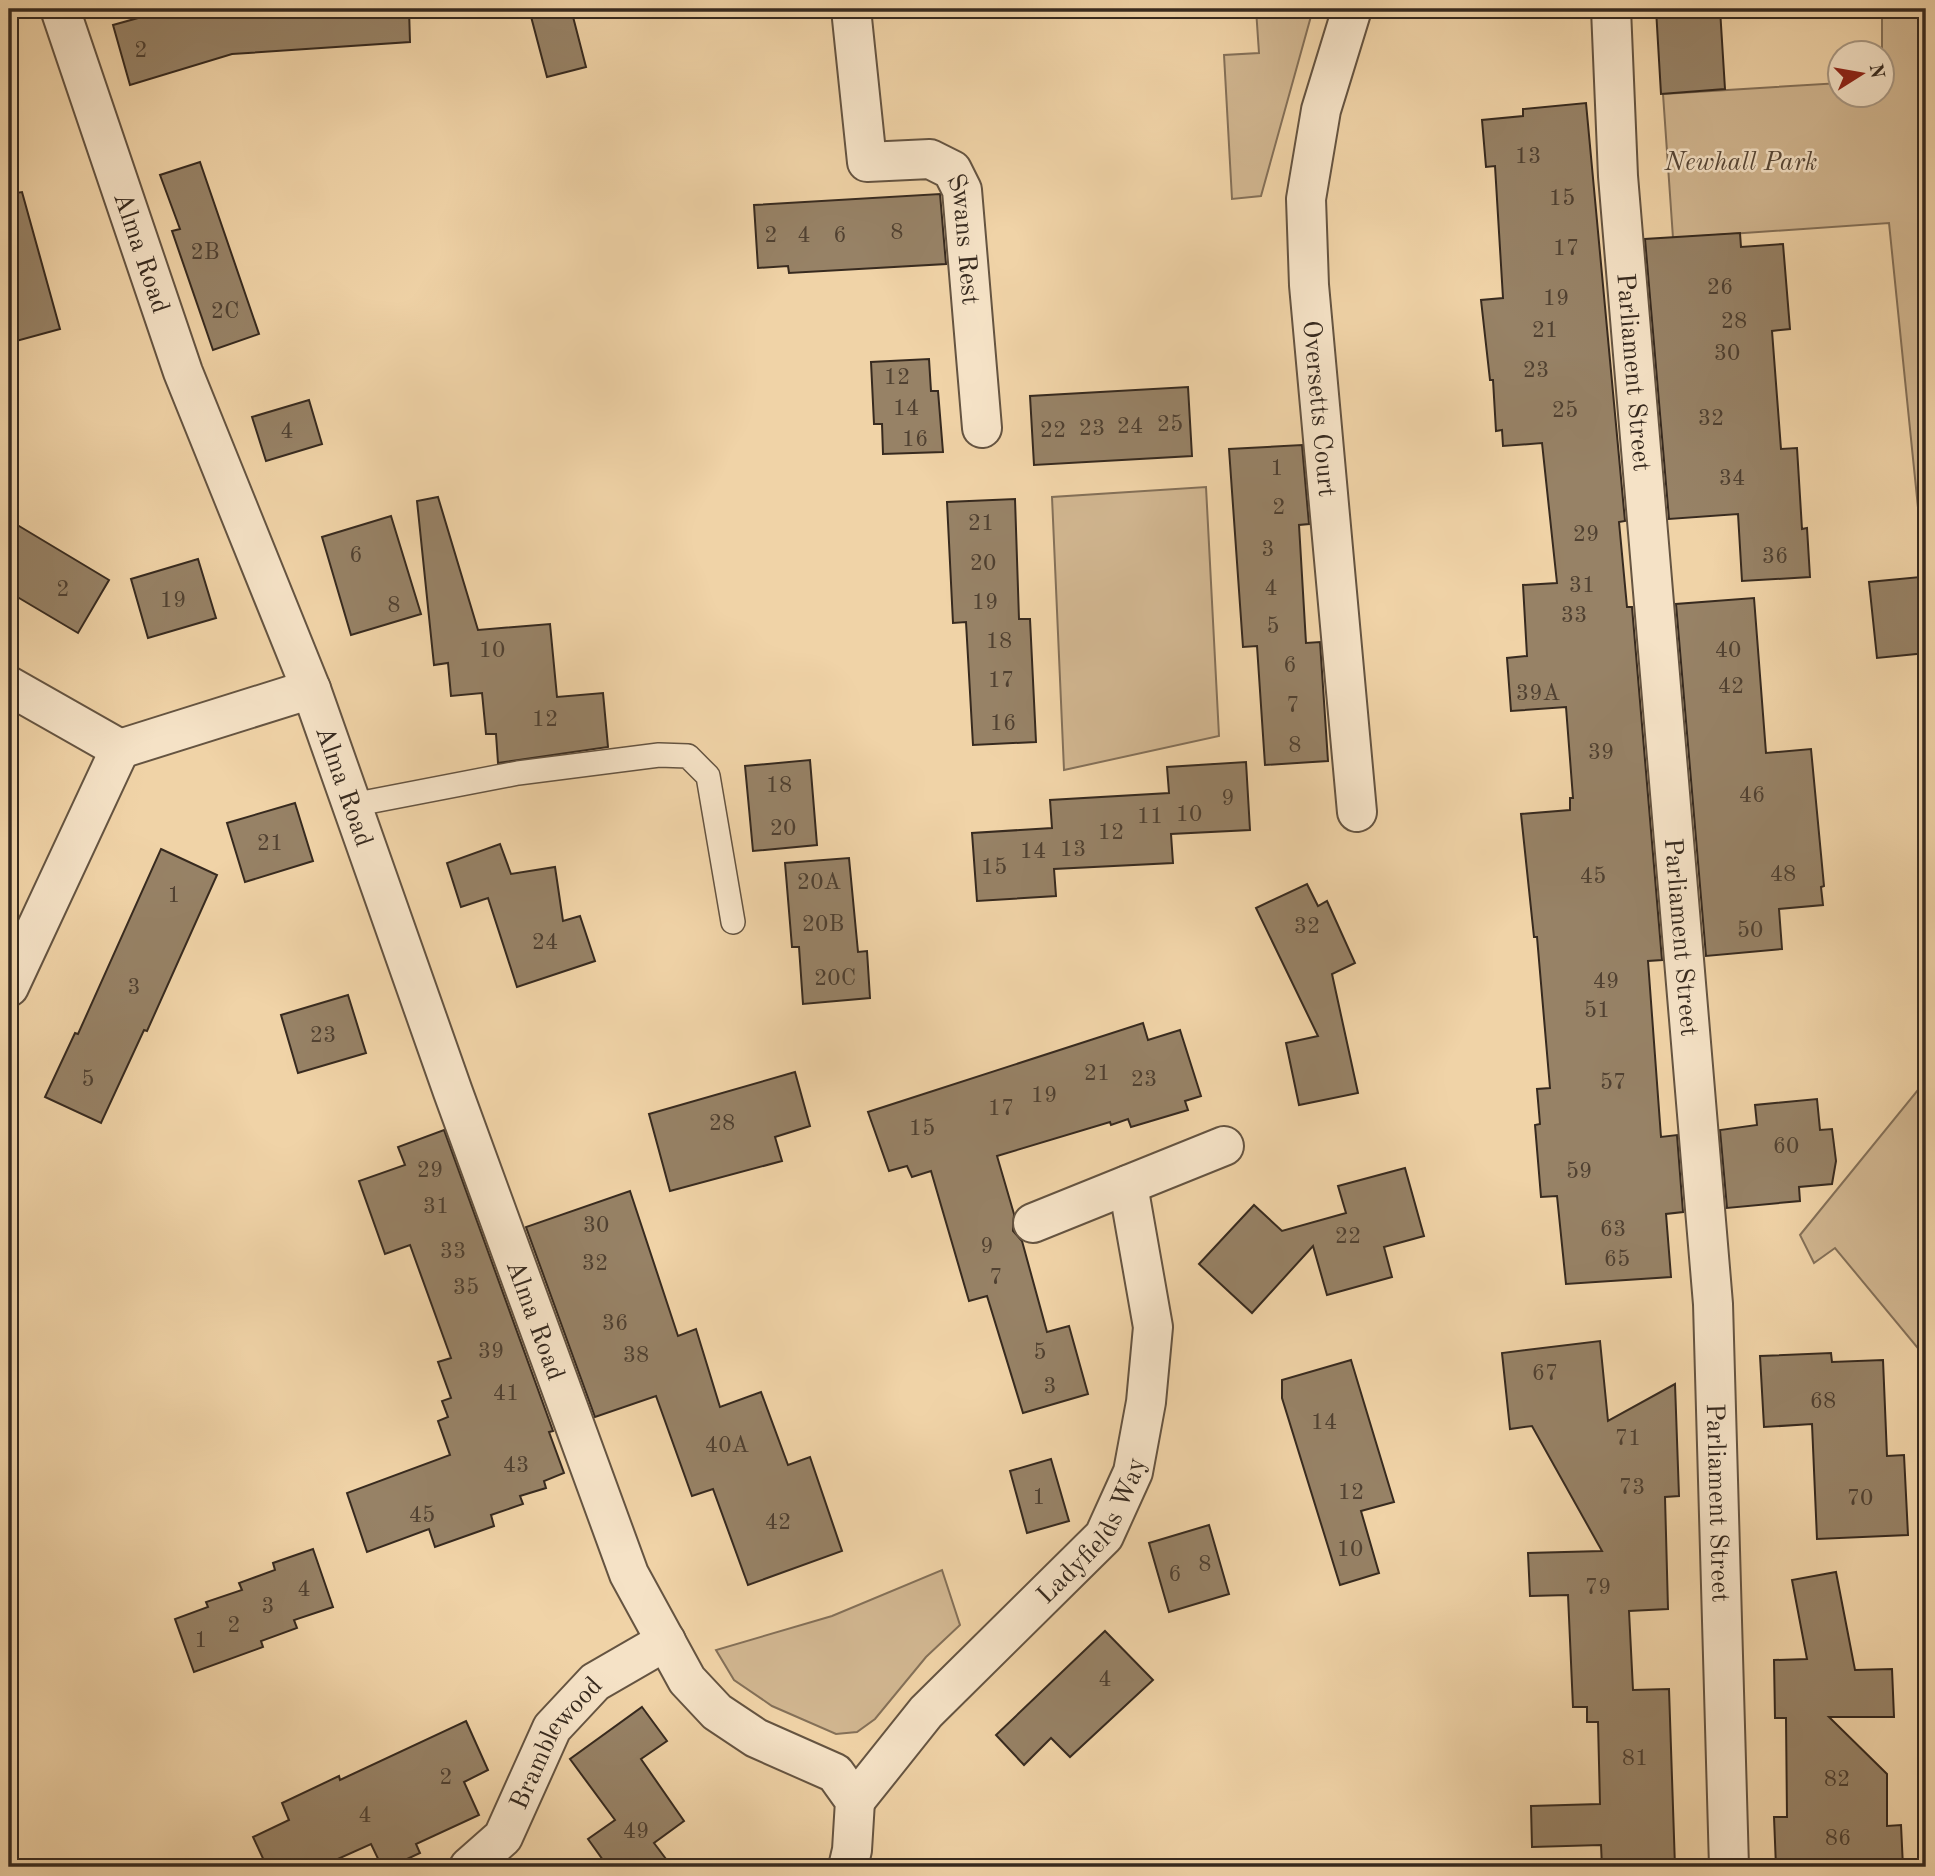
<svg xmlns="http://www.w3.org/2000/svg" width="1935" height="1876" viewBox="0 0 1935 1876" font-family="'Old Standard TT',serif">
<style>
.green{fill:#d1b690;stroke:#847058;stroke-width:2}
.building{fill:#978266;stroke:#372a1f;stroke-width:2}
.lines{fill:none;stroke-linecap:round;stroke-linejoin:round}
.lane-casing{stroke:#655441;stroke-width:26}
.street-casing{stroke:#655441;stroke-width:42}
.lane{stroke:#f5e2c6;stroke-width:23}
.street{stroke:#f5e2c6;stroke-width:38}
.labels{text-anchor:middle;stroke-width:5;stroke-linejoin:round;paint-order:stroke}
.number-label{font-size:23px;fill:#4f4031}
.park-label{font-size:26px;font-style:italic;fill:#564636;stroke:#f5e2c6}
.street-label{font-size:26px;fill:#372a1f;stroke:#f5e2c6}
</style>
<rect width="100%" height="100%" fill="#f0d3a7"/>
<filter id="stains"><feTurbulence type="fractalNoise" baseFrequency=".00286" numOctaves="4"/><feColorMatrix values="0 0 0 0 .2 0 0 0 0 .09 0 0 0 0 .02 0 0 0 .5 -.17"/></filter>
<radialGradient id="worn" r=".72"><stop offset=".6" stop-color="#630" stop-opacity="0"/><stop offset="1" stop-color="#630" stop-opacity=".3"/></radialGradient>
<!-- green -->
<g class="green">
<path d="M1256,9H1313L1261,196L1232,199L1224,55L1259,53Z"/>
<path d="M1882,9H1926V586L1889,223L1673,238L1663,94L1840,83V94H1882Z"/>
<path d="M1206,487L1219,736L1064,770L1052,497Z"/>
<path d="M1926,1080V1358L1835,1248L1814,1263L1800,1235Z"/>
<path d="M942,1570L960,1625L926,1657L875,1719L857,1732L836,1734L772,1706L734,1680L716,1650L832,1616Z"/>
</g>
<!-- building -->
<g class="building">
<path d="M135,9H409L410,42L232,54L130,85L113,25L138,18Z"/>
<path d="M529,9H571L586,67L547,77Z"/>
<path d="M1656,9H1720L1725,89L1661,94Z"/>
<path d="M1586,103L1625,521L1619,522L1627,607H1632L1662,960L1648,961L1661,1137L1677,1135L1683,1212L1666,1214L1671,1277L1566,1284L1557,1196L1541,1197L1535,1125L1540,1124L1537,1089L1550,1088L1537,937H1534L1521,814L1570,810V798H1573L1566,707L1511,711L1507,658L1527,656L1523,585L1557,583L1542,443L1503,446L1502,430L1496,431L1493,380H1490L1481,300L1503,298L1495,166L1486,167L1482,120L1523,116V109Z"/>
<path d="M200,162L259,334L213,350L172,231L180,229L160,175Z"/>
<path d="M22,192L60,329L9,343V194Z"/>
<path d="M940,194L946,264L789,273L788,266L758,268L754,205Z"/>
<path d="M1740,233L1741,247L1783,244L1790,329L1772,331L1781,449L1797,448L1802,529L1807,528L1810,577L1742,581L1738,514L1669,519L1645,239Z"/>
<path d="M929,359L931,391H938L943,452L883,454L882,424H874L871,362Z"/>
<path d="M1188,387L1192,456L1034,465L1030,396Z"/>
<path d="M309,400L322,444L266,461L252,417Z"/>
<path d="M1302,445L1309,524L1299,525L1306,643L1320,642L1328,761L1265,765L1257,646L1243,647L1229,449Z"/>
<path d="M438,497L478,630L550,624L557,697L603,693L608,747L498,763L496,734H486L482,693L451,696L448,663L434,665L417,501Z"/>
<path d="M1015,499L1019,619H1030L1036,742L973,745L966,622L953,623L947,502Z"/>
<path d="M391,516L421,614L351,635L322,537Z"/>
<path d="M9,520L109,580L78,633L9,592Z"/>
<path d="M198,559L216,618L148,638L131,579Z"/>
<path d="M1920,577L1926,653L1877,658L1869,582Z"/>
<path d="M1754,598L1766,753L1811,749L1824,886L1821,887L1823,905L1779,909L1782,949L1706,956L1676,604Z"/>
<path d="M810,760L817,845L753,851L745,766Z"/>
<path d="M1246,762L1250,830L1171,834L1173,863L1054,869L1056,896L977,901L972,833L1052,828L1050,800L1169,793L1167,767Z"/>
<path d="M295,803L313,861L245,882L227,823Z"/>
<path d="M500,844L511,874L555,867L563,921L580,916L595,961L517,987L488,898L461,907L447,863Z"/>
<path d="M161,849L217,875L147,1031L144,1030L101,1123L45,1097L75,1033L78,1034Z"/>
<path d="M849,858L858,952L867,951L870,998L803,1004L799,947H792L785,863Z"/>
<path d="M1307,884L1318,906L1327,901L1355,963L1332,974L1358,1093L1299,1105L1286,1043L1318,1036L1256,908Z"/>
<path d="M348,995L366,1053L298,1073L281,1015Z"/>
<path d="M1143,1023L1148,1040L1180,1030L1201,1096L1185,1101L1188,1110L1131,1127L1128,1119L1111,1125L1110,1122L997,1156L1014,1214L1013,1231L1022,1241L1047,1332L1069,1326L1088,1394L1023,1413L987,1296L969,1301L931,1171L912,1177L907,1166L889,1171L868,1112Z"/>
<path d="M795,1072L810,1126L775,1137L782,1161L670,1191L649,1114Z"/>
<path d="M1817,1099L1820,1130L1832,1129L1836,1161L1832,1184L1799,1187L1800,1201L1727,1208L1720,1130L1757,1125L1755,1105Z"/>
<path d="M444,1130L553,1431L549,1432L564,1473L544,1481L546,1488L520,1496L523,1504L491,1515L494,1526L435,1547L429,1529L367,1552L347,1493L450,1455L438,1421L448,1417L442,1401L451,1398L438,1362L451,1358L410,1245L385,1254L359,1181L405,1165L398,1147Z"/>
<path d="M1405,1168L1424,1236L1384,1247L1392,1277L1327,1295L1313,1246L1252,1313L1199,1264L1254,1205L1282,1231L1346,1213L1338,1186Z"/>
<path d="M630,1191L678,1336L696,1329L720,1407L761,1392L788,1465L810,1457L842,1551L748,1585L713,1489L692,1496L656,1396L595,1417L526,1227Z"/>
<path d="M1600,1341L1608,1421L1675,1384L1679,1496L1665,1497L1668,1609L1629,1611L1633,1690L1669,1689L1675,1867H1602L1601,1845L1532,1847L1531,1806L1600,1804L1598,1722H1587V1707H1573L1568,1595L1530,1596L1528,1553L1602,1551L1532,1426L1510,1429L1502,1353Z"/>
<path d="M1831,1353L1832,1362L1883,1360L1887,1456L1904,1455L1908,1535L1817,1539L1812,1424L1764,1427L1760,1356Z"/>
<path d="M1351,1360L1394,1502L1361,1511L1379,1573L1340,1585L1282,1398V1380Z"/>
<path d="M1051,1459L1069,1521L1027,1533L1010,1471Z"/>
<path d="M1209,1525L1229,1594L1169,1612L1149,1543Z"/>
<path d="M313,1549L333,1607L294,1620L297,1628L261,1641L263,1647L194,1672L175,1619L208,1607L206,1602L242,1590L239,1583L275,1570L273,1563Z"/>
<path d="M1836,1572L1855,1670L1892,1669L1894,1717H1829L1887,1774V1826L1901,1825L1903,1867H1776L1774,1817H1787L1786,1718H1775L1774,1660L1807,1659L1792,1580Z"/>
<path d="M1105,1631L1153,1680L1070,1757L1051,1738L1024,1765L996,1735Z"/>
<path d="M642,1707L667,1741L641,1759L684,1821L654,1843L672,1867H608L588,1839L615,1820L570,1759Z"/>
<path d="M466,1721L488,1770L464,1782L479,1815L416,1844L420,1853L390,1867H382L371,1844L320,1867H267L253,1837L289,1820L282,1803L339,1776L340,1780Z"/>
</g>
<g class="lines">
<defs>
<path id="lane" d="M352,805L518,773L659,755L688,756L708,776L733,922"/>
<g id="street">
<path id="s1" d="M60,9L183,372L311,689L453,1092L629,1574L687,1680L717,1712L756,1738L835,1773L855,1801L852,1850L848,1867"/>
<path id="s2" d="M851,9L867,162L930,159L952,170L962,190L982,428"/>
<path id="s3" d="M1352,9L1321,110L1306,199L1309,285L1357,812"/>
<path id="s4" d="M1611,9L1618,176L1713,1304L1729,1867"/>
<path d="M9,686L120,749"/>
<path d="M120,749L311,689"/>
<path d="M9,987L120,749"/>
<path d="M1033,1223L1224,1146"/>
<path id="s5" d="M855,1801L926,1712L1104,1536L1133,1472L1146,1402L1153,1327L1128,1185"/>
<path id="s6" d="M469,1867L503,1837L552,1728L595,1682L666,1641"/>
</g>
</defs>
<!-- lane casing -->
<use href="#lane" class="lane-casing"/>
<!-- street casing -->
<use href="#street" class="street-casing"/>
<!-- lane -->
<use href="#lane" class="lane"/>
<!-- street -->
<use href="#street" class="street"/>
</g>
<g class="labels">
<!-- number labels -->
<g class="number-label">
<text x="141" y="57">2</text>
<text x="1528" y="163">13</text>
<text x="1562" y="205">15</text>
<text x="897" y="239">8</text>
<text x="771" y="242">2</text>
<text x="804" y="242">4</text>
<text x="840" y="242">6</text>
<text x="1566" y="255">17</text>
<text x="205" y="259">2B</text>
<text x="1720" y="294">26</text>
<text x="1556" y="305">19</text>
<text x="225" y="318">2C</text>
<text x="1734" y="328">28</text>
<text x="1545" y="337">21</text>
<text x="1727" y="360">30</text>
<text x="1536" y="377">23</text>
<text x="897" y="384">12</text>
<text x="906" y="415">14</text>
<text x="1565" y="417">25</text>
<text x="1711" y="425">32</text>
<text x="1170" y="431">25</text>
<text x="1130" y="433">24</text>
<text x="1092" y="435">23</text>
<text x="1053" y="437">22</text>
<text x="287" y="438">4</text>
<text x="915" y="446">16</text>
<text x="1277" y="475">1</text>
<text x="1732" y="485">34</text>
<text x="1279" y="514">2</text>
<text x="981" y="530">21</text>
<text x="1586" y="541">29</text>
<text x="1268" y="556">3</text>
<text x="356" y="562">6</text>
<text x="1775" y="563">36</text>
<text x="983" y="570">20</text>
<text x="1582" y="592">31</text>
<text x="1271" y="595">4</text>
<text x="63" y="596">2</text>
<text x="173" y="607">19</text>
<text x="985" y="609">19</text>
<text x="394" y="612">8</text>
<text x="1574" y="622">33</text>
<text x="1273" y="633">5</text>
<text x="999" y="648">18</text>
<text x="492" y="657">10</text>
<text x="1728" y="657">40</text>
<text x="1290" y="672">6</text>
<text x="1001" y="687">17</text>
<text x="1731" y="693">42</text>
<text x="1538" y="700">39A</text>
<text x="1293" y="712">7</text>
<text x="545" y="726">12</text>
<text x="1003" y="730">16</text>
<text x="1295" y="752">8</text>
<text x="1601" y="759">39</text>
<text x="779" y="792">18</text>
<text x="1752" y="802">46</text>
<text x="1228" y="805">9</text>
<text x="1189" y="821">10</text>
<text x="1150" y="823">11</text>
<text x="783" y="835">20</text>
<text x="1111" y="839">12</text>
<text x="270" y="850">21</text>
<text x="1073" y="856">13</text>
<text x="1033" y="858">14</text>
<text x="994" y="874">15</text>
<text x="1783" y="881">48</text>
<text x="1593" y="883">45</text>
<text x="819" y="889">20A</text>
<text x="174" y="902">1</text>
<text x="823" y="931">20B</text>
<text x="1307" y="933">32</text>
<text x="1750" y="937">50</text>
<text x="545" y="949">24</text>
<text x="835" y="985">20C</text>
<text x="1606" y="988">49</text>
<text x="134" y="994">3</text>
<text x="1597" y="1017">51</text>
<text x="323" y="1042">23</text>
<text x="1097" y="1080">21</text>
<text x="88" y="1086">5</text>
<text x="1144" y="1086">23</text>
<text x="1613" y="1089">57</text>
<text x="1044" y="1102">19</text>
<text x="1001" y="1115">17</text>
<text x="722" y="1130">28</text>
<text x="922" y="1135">15</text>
<text x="1786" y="1153">60</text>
<text x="430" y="1177">29</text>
<text x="1579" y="1178">59</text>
<text x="436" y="1213">31</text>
<text x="596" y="1232">30</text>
<text x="1613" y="1236">63</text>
<text x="1348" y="1243">22</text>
<text x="987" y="1253">9</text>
<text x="453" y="1258">33</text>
<text x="1617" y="1266">65</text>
<text x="595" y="1270">32</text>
<text x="996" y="1284">7</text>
<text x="466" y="1294">35</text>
<text x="615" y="1330">36</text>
<text x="491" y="1358">39</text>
<text x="1040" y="1359">5</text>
<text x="636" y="1362">38</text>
<text x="1545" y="1380">67</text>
<text x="1050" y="1393">3</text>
<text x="506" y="1400">41</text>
<text x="1823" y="1408">68</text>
<text x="1324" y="1429">14</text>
<text x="1628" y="1445">71</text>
<text x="727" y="1452">40A</text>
<text x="516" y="1472">43</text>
<text x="1632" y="1494">73</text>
<text x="1351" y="1499">12</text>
<text x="1039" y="1504">1</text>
<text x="1860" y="1505">70</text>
<text x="422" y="1522">45</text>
<text x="778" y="1529">42</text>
<text x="1350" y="1556">10</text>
<text x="1205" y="1571">8</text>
<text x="1175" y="1581">6</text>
<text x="1598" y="1594">79</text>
<text x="304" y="1596">4</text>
<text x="268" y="1613">3</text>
<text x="234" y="1632">2</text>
<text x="201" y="1647">1</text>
<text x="1105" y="1686">4</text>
<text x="1635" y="1765">81</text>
<text x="446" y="1784">2</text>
<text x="1837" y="1786">82</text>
<text x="365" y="1822">4</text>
<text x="636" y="1838">49</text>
<text x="1838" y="1845">86</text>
</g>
<!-- park labels -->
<g class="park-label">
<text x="1741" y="170">Newhall Park</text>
</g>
<!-- street labels -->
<g class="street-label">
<text dy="9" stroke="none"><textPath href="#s2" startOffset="313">Swans Rest</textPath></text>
<text dy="9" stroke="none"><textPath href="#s1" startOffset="257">Alma Road</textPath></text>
<text dy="9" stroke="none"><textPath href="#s4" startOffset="364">Parliament Street</textPath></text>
<text dy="9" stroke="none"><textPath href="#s3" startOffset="406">Oversetts Court</textPath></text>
<text dy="9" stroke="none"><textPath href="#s1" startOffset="828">Alma Road</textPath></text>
<text dy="9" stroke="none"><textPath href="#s4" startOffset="931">Parliament Street</textPath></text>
<text dy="9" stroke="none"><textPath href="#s1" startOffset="1395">Alma Road</textPath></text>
<text dy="9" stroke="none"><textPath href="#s4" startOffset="1498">Parliament Street</textPath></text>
<text dy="9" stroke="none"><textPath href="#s5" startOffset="362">Ladyfields Way</textPath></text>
<text dy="9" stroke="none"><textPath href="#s6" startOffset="154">Bramblewood</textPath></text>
</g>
</g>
<!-- margin -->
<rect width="1935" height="1876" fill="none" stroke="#f0d3a7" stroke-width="35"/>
<rect x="10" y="10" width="1914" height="1855" fill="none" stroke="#372a1f" stroke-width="3.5"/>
<rect x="18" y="18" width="1900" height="1841" fill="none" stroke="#372a1f" stroke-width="2"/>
<!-- north arrow -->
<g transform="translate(1861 74) rotate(79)"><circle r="33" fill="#f5e2c6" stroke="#a99883" stroke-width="2"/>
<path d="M0-5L12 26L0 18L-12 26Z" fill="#8f2418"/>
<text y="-10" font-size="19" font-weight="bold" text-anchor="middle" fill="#372a1f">N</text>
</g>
<rect width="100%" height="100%" filter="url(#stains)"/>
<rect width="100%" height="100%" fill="url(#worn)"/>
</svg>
